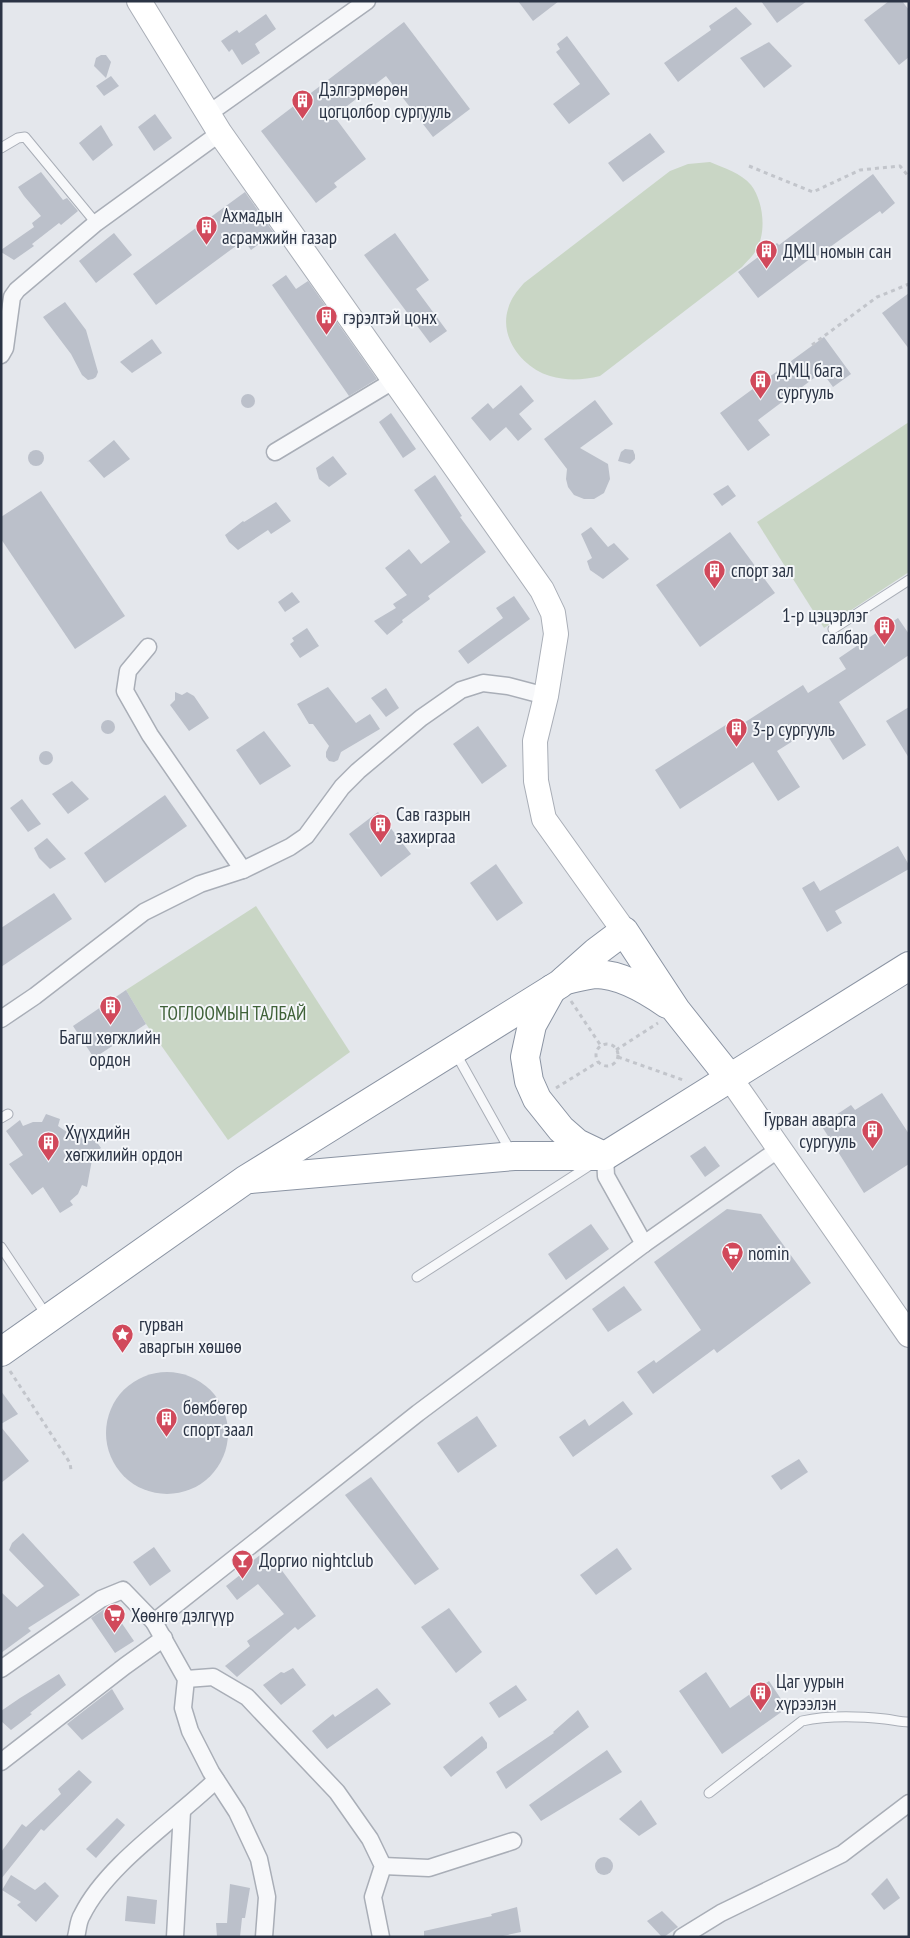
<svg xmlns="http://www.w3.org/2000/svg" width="910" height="1938" viewBox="0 0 910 1938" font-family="'PT Sans Narrow',sans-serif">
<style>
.green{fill:#c9d6c5}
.building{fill:#bbc0ca}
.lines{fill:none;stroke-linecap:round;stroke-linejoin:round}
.lane-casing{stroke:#a9aeb7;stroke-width:11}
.street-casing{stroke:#a9aeb7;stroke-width:19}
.secondary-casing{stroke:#a9aeb7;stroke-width:26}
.highway-casing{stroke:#8b94a3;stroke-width:30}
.path{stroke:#c2c5cb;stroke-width:3;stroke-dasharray:4 4;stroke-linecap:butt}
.lane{stroke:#f7f8fa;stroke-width:9}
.street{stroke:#f7f8fa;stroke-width:16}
.secondary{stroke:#fff;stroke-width:24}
.highway{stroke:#fff;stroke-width:28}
.labels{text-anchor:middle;stroke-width:4;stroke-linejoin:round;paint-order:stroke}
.poi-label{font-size:19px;fill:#2b3445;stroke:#f4f6f9;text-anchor:start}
.park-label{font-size:19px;fill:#3f6138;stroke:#f4f6f9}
</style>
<rect width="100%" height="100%" fill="#e4e7ec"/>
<!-- green -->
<g class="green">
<path d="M710,162C724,168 741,173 751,185C764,202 767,234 755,252C752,257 746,262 742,267L600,376C583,380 567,381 550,376C523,368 499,338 508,309C511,298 517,291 524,283L670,171L688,164Z"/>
<path d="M909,422V572L824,628L757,522Z"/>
<path d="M256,906L350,1052L228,1140L146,1024L126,990Z"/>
</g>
<!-- building -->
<g class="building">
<path d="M518,1H559L533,21Z"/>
<path d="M761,1H807L777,23Z"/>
<path d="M889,1H902L909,10V57L899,65L864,20Z"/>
<path d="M736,7L752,24L678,82L664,63L711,30L709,26Z"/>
<path d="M266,14L276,29L255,44L260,53L242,65L232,49L229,52L221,41L237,30L239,33Z"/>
<path d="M404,22L470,109L433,137L386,76L334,116L366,159L334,183L337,187L316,203L261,131Z"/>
<path d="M567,36L610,94L569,124L553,104L580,84L556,52L560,49L557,44Z"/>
<path d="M769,42L792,66L764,88L740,58Z"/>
<path d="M101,55H106L111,62L106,78L94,66L96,58Z"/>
<path d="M111,76L119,86L104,96L96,86Z"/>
<path d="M155,114L172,138L154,151L138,127Z"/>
<path d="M101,125L113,145L93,161L79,143Z"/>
<path d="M650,133L665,152L623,182L608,163Z"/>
<path d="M41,172L63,200L67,198L78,211L61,225L59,223L32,244L34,246L14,260L1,252V250L34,227L32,223L41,216L24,196L18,187Z"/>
<path d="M873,174L895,203L882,214L880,211L812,260L811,258L758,298L738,272L777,243L779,245Z"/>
<path d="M245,192L274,233L251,250L244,240L156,305L133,274Z"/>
<path d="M114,233L132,255L96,283L79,261Z"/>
<path d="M395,233L429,280L416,289L447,331L430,343L364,255Z"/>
<path d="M286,275L296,289L308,281L377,379L349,396L272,285Z"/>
<path d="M909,293V349L882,313Z"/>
<path d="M65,302L86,330L98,372L96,377L93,379L88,380L82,375L71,354L43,317Z"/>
<path d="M824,337L851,374L833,387L822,372L758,420L770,435L748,451L720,413Z"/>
<path d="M152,339L162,353L132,373L120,362Z"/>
<path d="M521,385L534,401L519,414L532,429L518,441L506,427L490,441L471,418L488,403L493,409Z"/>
<circle cx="248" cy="401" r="7"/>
<path d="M595,400L613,424L580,448L608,464L610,479L604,493L594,499H584L574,495L568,487L566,479L567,469L544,439Z"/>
<path d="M391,413L416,449L403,458L379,422Z"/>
<path d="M114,440L130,459L104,478L89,461L87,462Z"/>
<path d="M625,449L633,450L635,455V459L630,464L618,461L621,452Z"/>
<circle cx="36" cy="458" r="8"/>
<path d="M333,456L347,474L329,487L319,479L316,468Z"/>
<path d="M435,475L462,516L460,517L486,552L428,596L430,599L402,620L403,622L387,635L374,621L396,608L393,604L407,595L385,568L409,549L421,564L450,542L414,490Z"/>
<path d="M728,485L736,496L722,506L713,494Z"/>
<path d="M41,491L125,616L75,649L1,539V517Z"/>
<path d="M276,502L291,521L271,534L268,530L238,550L229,542L225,535L243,521L244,522Z"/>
<path d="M591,527L608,547L614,543L629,559L603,579L590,570L587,561L592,558L581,534Z"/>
<path d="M730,532L775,593L700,647L656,585Z"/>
<path d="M292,592L300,602L285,612L278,602Z"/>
<path d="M514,596L530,619L468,664L458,651L503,618L496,608Z"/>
<path d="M898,618L909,634V655L839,702L866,745L843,760L820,724L777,751L800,787L778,801L753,762L680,809L655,770L732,721L736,728L803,685L808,693L846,669L839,658Z"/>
<path d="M307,628L319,646L300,658L290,644L294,641L292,638Z"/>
<path d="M328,687L356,723L370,714L380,729L341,752L338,760L334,762L329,761L326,757V752L329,746L313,724H309L297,704Z"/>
<path d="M386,688L399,708L386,717L371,698Z"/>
<path d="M175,692L182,695L187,692L194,696L209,718L189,731L170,705L175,700Z"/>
<path d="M909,707V758L886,721Z"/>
<circle cx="108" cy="727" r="7"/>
<path d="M478,726L507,766L482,784L453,744Z"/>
<path d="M264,731L291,766L260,785L236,750Z"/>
<circle cx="46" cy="758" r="7"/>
<path d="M72,781L89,799L68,814L52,794Z"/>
<path d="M165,795L187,826L105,883L84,853Z"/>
<path d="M22,799L41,824L28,832L10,808Z"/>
<path d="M378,812L411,854L381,877L349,834Z"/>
<path d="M47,838L66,859L50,869L39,858L34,848Z"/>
<path d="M898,846L909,865V869L835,911L842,923L827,932L802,888L814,881L820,891Z"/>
<path d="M496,864L523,903L497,921L470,883Z"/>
<path d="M54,893L72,919L1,967V928Z"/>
<path d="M126,990L146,1024L94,1058L73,1026Z"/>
<path d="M882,1093L909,1134V1164L864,1193L821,1125L851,1105L855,1110Z"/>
<path d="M46,1114L60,1119L58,1126L73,1136L78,1133L84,1141L91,1134L101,1148L93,1154L87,1187L82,1185L78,1194L70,1201L73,1205L60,1213L43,1187L32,1195L9,1164L23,1155L6,1131L20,1120L23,1126L33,1122H42Z"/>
<path d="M705,1146L720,1166L705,1177L690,1156Z"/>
<path d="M727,1209L761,1214L811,1283L717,1353L714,1349L653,1394L637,1372L654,1360L656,1363L701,1330L654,1262Z"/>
<path d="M591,1224L609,1249L566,1280L548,1254Z"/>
<path d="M624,1286L642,1310L608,1332L592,1309Z"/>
<circle cx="167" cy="1433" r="61"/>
<path d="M1,1391L18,1414L1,1424Z"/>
<path d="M623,1401L633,1414L573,1457L559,1437L585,1419L589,1426Z"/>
<path d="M477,1416L497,1446L458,1473L437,1443Z"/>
<path d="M1,1427L29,1461L1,1483Z"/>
<path d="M799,1459L808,1472L781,1490L771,1476Z"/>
<path d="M371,1477L439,1569L415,1585L345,1495Z"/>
<path d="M23,1533L80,1595L28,1628L31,1631L1,1653V1592L17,1607L44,1586L9,1550L12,1543Z"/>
<path d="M154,1547L171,1571L150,1586L133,1562Z"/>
<path d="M617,1548L632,1569L596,1595L580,1575Z"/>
<path d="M264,1552L277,1569L280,1568L316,1616L298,1630L295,1627L237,1677L225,1666L250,1646L247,1641L284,1614L258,1584L237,1600L226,1586L240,1575L238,1572Z"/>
<path d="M106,1608L118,1624L121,1622L134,1641L115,1653L91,1618Z"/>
<path d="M449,1608L482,1652L456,1673L421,1627Z"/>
<path d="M293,1668L306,1685L281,1705L263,1685L281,1672L284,1673Z"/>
<path d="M706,1672L730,1708L769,1681L787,1708L722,1754L679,1691Z"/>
<path d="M59,1674L66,1685L30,1713L32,1714L11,1730L1,1721V1711L20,1698Z"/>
<path d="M516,1685L527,1700L499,1718L489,1703Z"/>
<path d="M377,1688L391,1704L327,1749L312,1731L333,1714L335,1717Z"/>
<path d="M112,1689L124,1709L82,1740L67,1724Z"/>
<path d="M578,1710L589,1727L506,1789L496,1772L554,1733L553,1732Z"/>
<path d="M482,1736L487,1743V1748L451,1777L443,1767Z"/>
<path d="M607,1750L622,1772L541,1821L529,1805Z"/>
<path d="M79,1770L92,1782L44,1831L41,1829L1,1879V1852L22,1824L26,1827L61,1794L58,1789Z"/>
<path d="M641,1800L657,1824L639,1836L619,1819Z"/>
<path d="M117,1818L125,1825L96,1858L86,1849Z"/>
<circle cx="604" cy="1866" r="9"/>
<path d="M11,1875L35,1890L45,1882L59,1896L36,1922L17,1905L21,1902L2,1890Z"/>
<path d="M887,1878L900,1898L884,1910L871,1894Z"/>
<path d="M230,1884L250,1888L245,1918H242L240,1937H217L216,1923H227Z"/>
<path d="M127,1896L157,1900L155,1924L125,1921Z"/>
<path d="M517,1907L521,1932L498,1937H424V1931L492,1916L491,1914Z"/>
<path d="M662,1911L678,1927L664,1937H662L647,1921Z"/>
</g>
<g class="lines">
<defs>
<g id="lane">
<path d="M1,148L18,138L25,137L96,223"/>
<path d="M833,629L909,580"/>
<path d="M455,1052L512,1154"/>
<path d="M1,1118L8,1114"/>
<path d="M1,1247L47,1316"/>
<path d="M417,1277L592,1164"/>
<path d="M709,1793L802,1721C829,1715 857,1716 885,1719C894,1720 900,1722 909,1722"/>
</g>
<g id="street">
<path d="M208,114L367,1"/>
<path d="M1,355L5,348L12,297L17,290L96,223L220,133"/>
<path d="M275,452L393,381"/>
<path d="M148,647L128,671L125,691L150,735L243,870"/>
<path d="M1,1019L35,996L144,912L200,884L243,870L290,847L306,836L342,787L358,771L421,718L461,690L483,683L508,686L546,696"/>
<path d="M605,1156L606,1176L644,1244"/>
<path d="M154,1622L418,1413L644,1244L779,1149"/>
<path d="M1,1669L101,1599L123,1590L154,1622L186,1679L183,1708L190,1731L211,1772L237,1812L259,1859L267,1897L264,1937"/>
<path d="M186,1679L213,1677L247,1697L337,1792L370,1839L383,1866L373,1897L381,1937"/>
<path d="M1,1762L125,1666L164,1638"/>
<path d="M383,1866L429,1868L513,1841"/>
<path d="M76,1937C78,1930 78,1921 82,1915C107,1864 175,1820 216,1780"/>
<path d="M175,1937L182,1811"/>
<path d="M682,1937L721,1913L842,1854L909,1803"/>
</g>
<g id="secondary">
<path d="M139,1L220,133L542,590L553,613L556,634L546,696L535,741L536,781L544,819L624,931"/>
<path d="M730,1078L909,1335"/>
</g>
<g id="highway">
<path d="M565,980C575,978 585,975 595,974C621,974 647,990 667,1004"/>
<path d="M552,989L532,1025L525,1057L529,1081L537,1099L561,1129L577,1143L602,1155"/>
<path d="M251,1179L514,1156H605L909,966"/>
<path d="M1,1352L245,1180L560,984L596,952L624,931L676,1010L730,1078"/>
</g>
</defs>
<!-- lane casing -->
<use href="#lane" class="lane-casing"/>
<!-- street casing -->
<use href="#street" class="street-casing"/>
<!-- secondary casing -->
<use href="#secondary" class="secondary-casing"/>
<!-- highway casing -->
<use href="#highway" class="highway-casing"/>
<!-- path -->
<g class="path">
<path d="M749,166L813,192L860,170L900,166L909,177"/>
<path d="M812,345L877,297L909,284"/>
<path d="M571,1001L601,1046"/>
<circle cx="607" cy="1055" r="11"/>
<path d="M616,1050L658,1023"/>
<path d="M618,1057L686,1081"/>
<path d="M556,1088L598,1062"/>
<path d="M10,1371L70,1463L71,1470"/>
</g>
<!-- lane -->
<use href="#lane" class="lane"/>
<!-- street -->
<use href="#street" class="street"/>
<!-- secondary -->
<use href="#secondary" class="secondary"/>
<!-- highway -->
<use href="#highway" class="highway"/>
</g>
<!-- icons -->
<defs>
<symbol id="building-pin" viewBox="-11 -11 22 30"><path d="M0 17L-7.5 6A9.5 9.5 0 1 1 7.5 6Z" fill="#d1495b" stroke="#f4f6f9"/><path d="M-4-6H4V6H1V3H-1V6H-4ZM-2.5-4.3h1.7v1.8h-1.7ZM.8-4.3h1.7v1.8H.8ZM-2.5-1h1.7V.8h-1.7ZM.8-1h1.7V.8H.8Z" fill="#fff"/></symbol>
<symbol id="supermarket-pin" viewBox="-11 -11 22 30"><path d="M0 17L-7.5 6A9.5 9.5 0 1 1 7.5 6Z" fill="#d1495b" stroke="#f4f6f9"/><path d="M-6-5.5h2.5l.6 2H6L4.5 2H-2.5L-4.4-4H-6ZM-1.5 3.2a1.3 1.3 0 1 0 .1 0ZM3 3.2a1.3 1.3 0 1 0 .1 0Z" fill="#fff"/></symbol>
<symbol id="sight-pin" viewBox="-11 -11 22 30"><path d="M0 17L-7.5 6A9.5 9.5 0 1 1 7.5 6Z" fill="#d1495b" stroke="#f4f6f9"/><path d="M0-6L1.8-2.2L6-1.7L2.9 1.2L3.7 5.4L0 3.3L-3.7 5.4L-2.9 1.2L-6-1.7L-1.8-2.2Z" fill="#fff"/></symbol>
<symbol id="bar-pin" viewBox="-11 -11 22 30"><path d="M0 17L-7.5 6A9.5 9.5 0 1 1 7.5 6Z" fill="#d1495b" stroke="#f4f6f9"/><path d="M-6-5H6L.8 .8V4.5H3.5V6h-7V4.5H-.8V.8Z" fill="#fff"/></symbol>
</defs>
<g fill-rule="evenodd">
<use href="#building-pin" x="290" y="88" width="25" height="34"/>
<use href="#building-pin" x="194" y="214" width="25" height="34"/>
<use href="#building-pin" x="754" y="238" width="25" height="34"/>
<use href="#building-pin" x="314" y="304" width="25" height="34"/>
<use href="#building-pin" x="748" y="368" width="25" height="34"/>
<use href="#building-pin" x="702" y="558" width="25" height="34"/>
<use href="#building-pin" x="872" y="614" width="25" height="34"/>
<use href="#building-pin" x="724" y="716" width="25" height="34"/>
<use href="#building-pin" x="368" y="812" width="25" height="34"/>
<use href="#building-pin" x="98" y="994" width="25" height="34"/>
<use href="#building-pin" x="860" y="1118" width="25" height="34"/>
<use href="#building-pin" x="36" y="1130" width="25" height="34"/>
<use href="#supermarket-pin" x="720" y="1240" width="25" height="34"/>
<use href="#sight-pin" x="110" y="1322" width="25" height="34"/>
<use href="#building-pin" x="154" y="1406" width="25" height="34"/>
<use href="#bar-pin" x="230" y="1548" width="25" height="34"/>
<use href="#supermarket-pin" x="102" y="1602" width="25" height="34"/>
<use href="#building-pin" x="748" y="1680" width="25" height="34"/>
</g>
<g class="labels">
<!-- poi labels -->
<g class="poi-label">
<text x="319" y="96">Дэлгэрмөрөн<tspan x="319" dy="22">цогцолбор сургууль</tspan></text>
<text x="222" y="222">Ахмадын<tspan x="222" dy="22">асрамжийн газар</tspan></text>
<text x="783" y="258">ДМЦ номын сан</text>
<text x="343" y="324">гэрэлтэй цонх</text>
<text x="777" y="377">ДМЦ бага<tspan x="777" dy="22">сургууль</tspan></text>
<text x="731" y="577">спорт зал</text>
<text x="868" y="622" text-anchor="end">1-р цэцэрлэг<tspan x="868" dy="22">салбар</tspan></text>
<text x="752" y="736">3-р сургууль</text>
<text x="396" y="821">Сав газрын<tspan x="396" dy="22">захиргаа</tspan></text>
<text x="110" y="1044" text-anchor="middle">Багш хөгжлийн<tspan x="110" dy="22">ордон</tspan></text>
<text x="856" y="1126" text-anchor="end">Гурван аварга<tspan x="856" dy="22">сургууль</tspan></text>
<text x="65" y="1139">Хүүхдийн<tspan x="65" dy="22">хөгжилийн ордон</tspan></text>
<text x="748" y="1260">nomin</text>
<text x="139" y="1331">гурван<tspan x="139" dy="22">аваргын хөшөө</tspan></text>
<text x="183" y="1414">бөмбөгөр<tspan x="183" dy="22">спорт заал</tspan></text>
<text x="259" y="1567">Доргио nightclub</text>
<text x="131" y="1622">Хөөнгө дэлгүүр</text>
<text x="776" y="1688">Цаг уурын<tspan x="776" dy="22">хүрээлэн</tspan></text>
</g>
<!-- park labels -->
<g class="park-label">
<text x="233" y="1020">ТОГЛООМЫН ТАЛБАЙ</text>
</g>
</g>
<!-- border -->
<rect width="910" height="1938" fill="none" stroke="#2b3445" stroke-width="5"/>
</svg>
